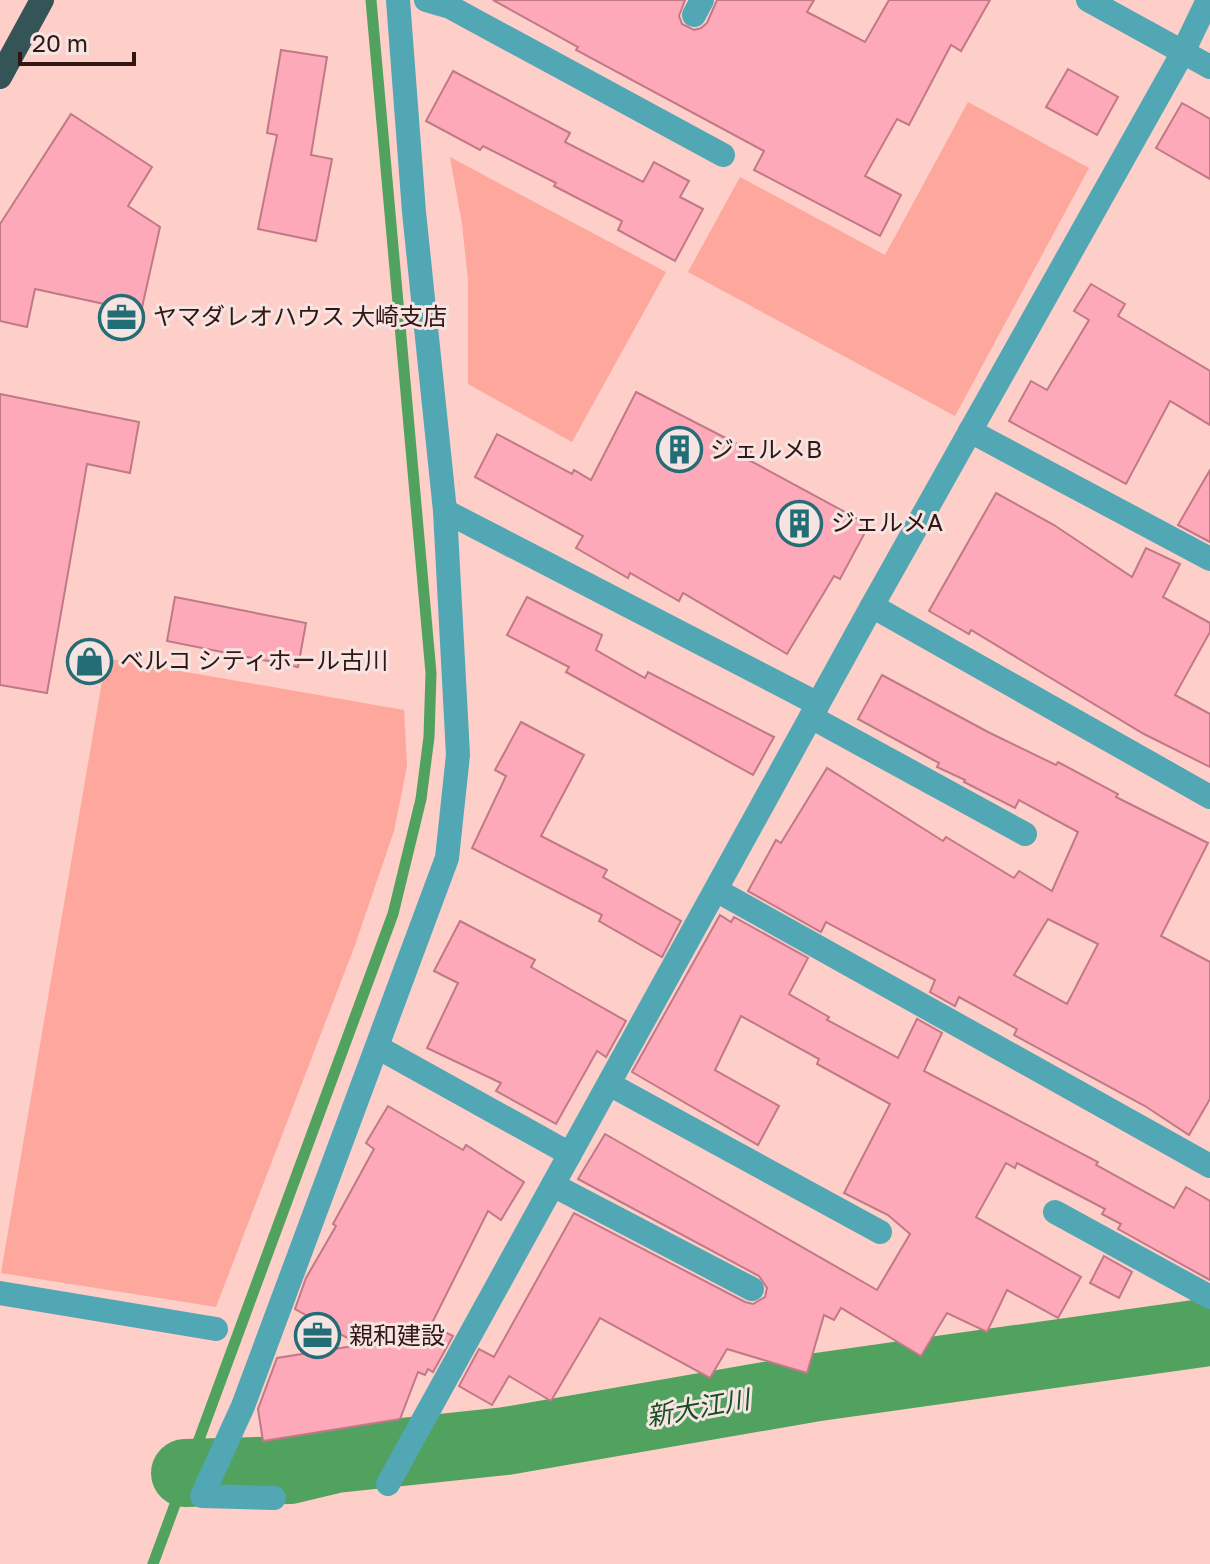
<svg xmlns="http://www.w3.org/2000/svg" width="1210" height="1564" viewBox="0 0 1210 1564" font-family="'Golos Text','Noto Sans JP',sans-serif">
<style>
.green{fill:#fda79d}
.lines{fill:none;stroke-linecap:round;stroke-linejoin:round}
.stream{stroke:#51a25e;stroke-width:11}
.river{stroke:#51a25e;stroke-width:68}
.building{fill:#fea9b9;stroke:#c17987;stroke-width:2;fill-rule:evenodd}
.minor{stroke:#51a7b3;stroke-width:24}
.highway{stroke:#355458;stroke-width:24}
.labels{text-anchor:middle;stroke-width:6;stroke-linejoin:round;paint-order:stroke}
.poi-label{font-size:24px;fill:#331613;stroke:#f5e4e2;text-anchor:start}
.water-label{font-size:26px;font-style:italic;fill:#154f21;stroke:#f5e4e2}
</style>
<rect width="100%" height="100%" fill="#fecec8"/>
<!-- green -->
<g class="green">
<path d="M968,102L1089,168L955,416L688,272L740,177L885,255Z"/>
<path d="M450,157L666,272L572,442L468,384V280L462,224Z"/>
<path d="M106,658L404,710L407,766L394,831L355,945L216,1307L1,1273Z"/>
</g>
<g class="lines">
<!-- stream -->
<path class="stream" d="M153,1564L393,914L421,799L429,737L431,673L371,0"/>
<!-- river -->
<path class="river" d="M185,1473L290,1470L336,1459L506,1441L818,1387L1210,1332"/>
</g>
<!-- building -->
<g class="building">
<path d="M493,0H685L679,16L682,24L694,30L701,28L707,23L717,0H814L807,12L865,42L889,0H990L961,51L951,45L909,125L897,119L865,176L901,195L880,236L754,170L764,151L576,50L578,47Z"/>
<path d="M281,50L327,57L311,155L332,159L316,241L258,229L277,135L267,133Z"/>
<path d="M1068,69L1118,97L1097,135L1046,107Z"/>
<path d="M453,71L570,133L565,142L643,182L654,162L689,181L680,197L703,209L675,261L618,230L622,221L554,186L556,183L483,146L480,150L426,121Z"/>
<path d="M1182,103L1210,119V179L1156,148Z"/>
<path d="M71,114L152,167L128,206L160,227L141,312L35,289L27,327L0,321V224Z"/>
<path d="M1091,284L1125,304L1118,316L1210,371V425L1170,401L1126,484L1009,421L1031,381L1047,390L1089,320L1074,311Z"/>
<path d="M636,392L751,451L747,459L869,525L840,579L834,576L787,654L683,593L679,601L630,573L628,578L576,548L583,536L475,477L497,434L572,474L574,470L591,480Z"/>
<path d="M0,394L139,422L130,473L87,464L47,693L0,685Z"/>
<path d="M1210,470V542L1178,525Z"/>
<path d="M996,493L1054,525L1132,577L1146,548L1180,564L1163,597L1210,623V632L1175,695L1210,714V767L1144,734L971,630L969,634L929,611Z"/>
<path d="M175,597L306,623L298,667L167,641Z"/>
<path d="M527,597L602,635L596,650L645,678L648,672L774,737L753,775L566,672L569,667L507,635Z"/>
<path d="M882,675L988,732L1056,765L1058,762L1118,794L1116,797L1208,843L1161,936L1210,962V1099L1189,1135L1145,1106L1014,1035L1017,1029L959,997L955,1006L930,992L935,980L826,922L821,932L748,891L776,840L781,843L827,768L943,841L946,837L1014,878L1019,871L1052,891L1078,832L1019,800L1015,808L964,782L965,780L937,767L939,763L858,719ZM1048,919L1098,944L1067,1004L1014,975Z"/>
<path d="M521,722L584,755L541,836L607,870L603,877L681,921L662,957L599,921L602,915L472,848L506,776L495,770Z"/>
<path d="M720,915L731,922L734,917L808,958L789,994L829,1017L827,1020L898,1058L917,1019L942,1033L924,1071L1098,1162L1096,1165L1174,1208L1186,1187L1210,1201V1280L1118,1229L1121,1224L1102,1214L1105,1209L1017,1163L1015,1168L1006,1163L976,1217L1081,1277L1058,1318L1007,1290L987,1332L947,1313L921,1356L841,1308L834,1320L824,1315L807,1373L727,1349L710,1378L600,1318L551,1401L509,1376L492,1405L459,1386L479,1349L494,1357L574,1213L745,1302L753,1304L765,1297L767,1288L759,1276L578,1179L605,1134L877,1290L910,1234L888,1215L844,1193L890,1104L817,1064L819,1059L741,1016L715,1070L779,1106L758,1145L632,1072Z"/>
<path d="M460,921L535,960L531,967L626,1021L606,1057L597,1051L556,1124L496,1091L501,1083L427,1048L458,983L434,971Z"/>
<path d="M388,1106L463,1150L466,1145L524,1182L501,1220L488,1211L431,1325L453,1336L433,1372L428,1369L425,1375L418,1372L400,1419L263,1441L258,1409L277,1358L360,1345L295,1309L306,1278L336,1226L333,1224L374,1149L366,1143Z"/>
<path d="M1104,1256L1132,1272L1119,1298L1090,1283Z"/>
</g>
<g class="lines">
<!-- minor -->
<g class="minor">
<path d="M426,0L450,7L723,155"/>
<path d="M1088,0L1210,67"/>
<path d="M694,15L702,0"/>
<path d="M970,431L1210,559"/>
<path d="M445,511L818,704"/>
<path d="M872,606L1210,797"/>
<path d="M811,717L1025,834"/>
<path d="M716,890L1210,1166"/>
<path d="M379,1048L570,1154"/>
<path d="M609,1084L880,1232"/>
<path d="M553,1185L752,1289"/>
<path d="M1055,1212L1210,1297"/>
<path d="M0,1293L216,1329"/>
<path d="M388,1484L872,606L1183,52L1208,0"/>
<path d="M274,1498L202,1496L243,1406L447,858L458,755L445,511L414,212L398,0"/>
</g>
<!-- highway -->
<path class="highway" d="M0,77L42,0"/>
</g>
<!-- icons -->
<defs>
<symbol id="office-ring" viewBox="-11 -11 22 22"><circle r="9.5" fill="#f5e4e2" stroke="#236d76" stroke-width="1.5"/><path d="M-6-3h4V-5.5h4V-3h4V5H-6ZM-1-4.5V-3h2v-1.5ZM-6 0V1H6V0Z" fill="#236d76"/></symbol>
<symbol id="building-ring" viewBox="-11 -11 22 22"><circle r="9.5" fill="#f5e4e2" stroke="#236d76" stroke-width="1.5"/><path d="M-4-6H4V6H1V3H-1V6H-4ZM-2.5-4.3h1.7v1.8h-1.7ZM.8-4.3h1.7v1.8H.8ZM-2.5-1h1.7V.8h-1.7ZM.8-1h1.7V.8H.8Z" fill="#236d76"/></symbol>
<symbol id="shop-ring" viewBox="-11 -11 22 22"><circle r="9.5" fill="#f5e4e2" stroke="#236d76" stroke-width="1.5"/><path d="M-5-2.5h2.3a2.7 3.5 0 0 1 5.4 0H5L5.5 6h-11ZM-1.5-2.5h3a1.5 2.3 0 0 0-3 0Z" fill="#236d76"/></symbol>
</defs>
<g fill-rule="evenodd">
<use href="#office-ring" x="96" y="292" width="51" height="51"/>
<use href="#building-ring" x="654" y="424" width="51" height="51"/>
<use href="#building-ring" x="774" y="498" width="51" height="51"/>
<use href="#shop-ring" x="64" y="636" width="51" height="51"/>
<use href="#office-ring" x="292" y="1310" width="51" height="51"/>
</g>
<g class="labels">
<!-- poi labels -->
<g class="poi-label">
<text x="153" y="325">ヤマダレオハウス 大崎支店</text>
<text x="710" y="458">ジェルメB</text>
<text x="831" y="531">ジェルメA</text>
<text x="120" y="669">ベルコ シティホール古川</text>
<text x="349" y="1344">親和建設</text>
</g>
<!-- water labels -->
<g class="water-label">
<text transform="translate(698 1408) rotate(-10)" y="9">新大江川</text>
</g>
</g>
<!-- scale -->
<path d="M20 52v12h114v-12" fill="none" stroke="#331613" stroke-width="4"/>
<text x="32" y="52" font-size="24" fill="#331613" stroke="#f5e4e2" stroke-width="6" paint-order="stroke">20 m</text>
</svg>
